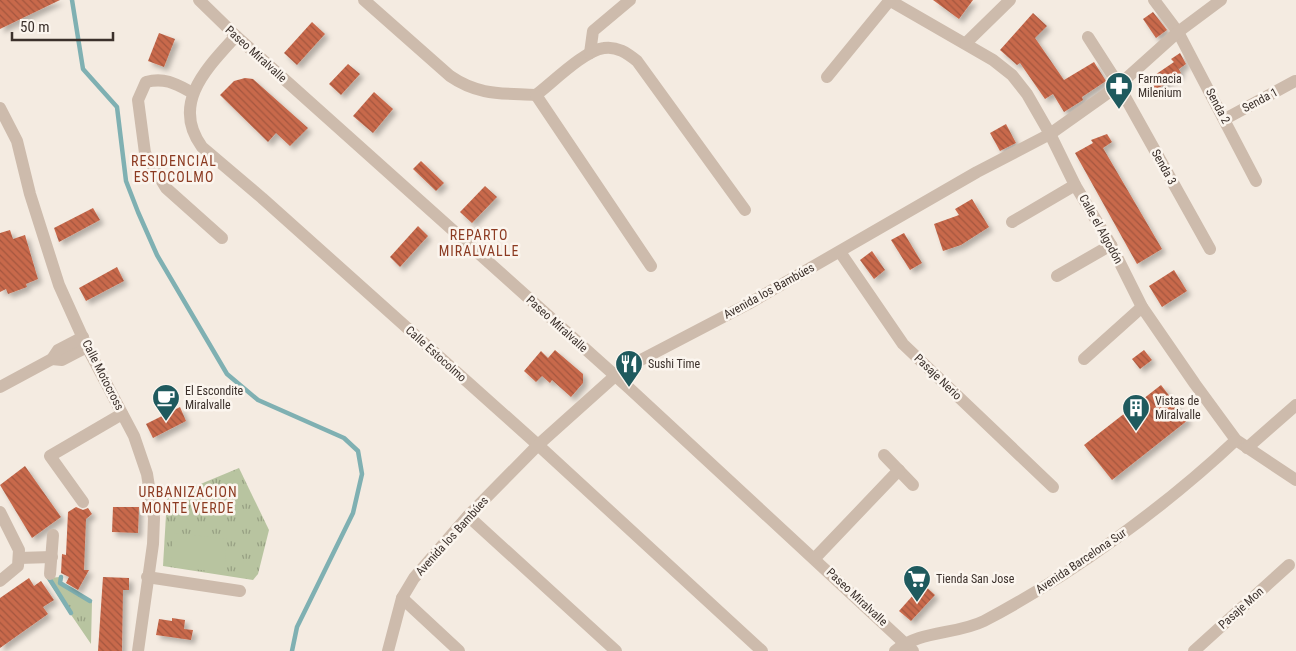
<svg xmlns="http://www.w3.org/2000/svg" width="1296" height="651" viewBox="0 0 1296 651" font-family="'Roboto Condensed',sans-serif">
<style>
.grass{fill:url(#grass-tufts)}
.pitch{fill:#b8c4a0}
.lines{fill:none;stroke-linecap:round;stroke-linejoin:round}
.stream{stroke:#7fb0b2;stroke-width:4.5}
.building{fill:url(#building-back-hatch);filter:url(#shadow)}
.minor{stroke:#cdbbac;stroke-width:12}
.labels{text-anchor:middle;stroke-width:5;stroke-linejoin:round;paint-order:stroke}
.street-label{font-size:12px;fill:#3b302b;stroke:#fbf5ee}
.poi-label{font-size:12px;fill:#3b302b;stroke:#fbf5ee;text-anchor:start}
.neighbourhood-label{font-size:14px;letter-spacing:1px;fill:#8c3b22;stroke:#fbf5ee}
</style>
<defs>
<pattern id="grass-tufts" width="24" height="20" patternUnits="userSpaceOnUse" patternTransform="scale(1.25)"><rect width="24" height="20" fill="#b8c4a0"/><path d="M3 7l-1-3M5 7V3M7 7l1-3M15 17l-1-3M17 17v-4M19 17l1-3" fill="none" stroke="#97a083"/></pattern>
<pattern id="building-back-hatch" width="6" height="6" patternUnits="userSpaceOnUse" patternTransform="scale(1.25)"><rect width="6" height="6" fill="#c8694b"/><path d="M-1 5l2 2M0 0l6 6M5-1l2 2" fill="none" stroke="#a4573f"/></pattern>
<filter id="shadow"><feDropShadow dx="4" dy="4" stdDeviation="2.5" flood-color="#0004"/></filter>
</defs>
<rect width="100%" height="100%" fill="#f4ebe1"/>
<!-- grass -->
<g class="grass">
<path d="M239,468L269,530L258,574L253,580L163,566L167,498Z"/>
<path d="M61,577V583L92,601L91,644L46,578Z"/>
</g>
<!-- pitch -->
<path class="pitch" d="M174,533L227,539L224,573L170,566Z"/>
<g class="lines">
<!-- stream -->
<g class="stream">
<path d="M72,0L83,69L117,107L126,181L138,212L157,255L227,374L258,400L344,438L358,451L362,474L353,513L297,627L292,651"/>
<path d="M61,577L60,583L90,601"/>
<path d="M49,578L71,613"/>
</g>
</g>
<!-- building -->
<g class="building">
<path d="M0,0H60L0,29Z"/>
<path d="M933,0H973L959,19Z"/>
<path d="M1153,12L1167,30L1156,38L1143,19Z"/>
<path d="M1033,13L1047,26L1035,38L1064,80L1094,62L1106,81L1082,97L1083,100L1064,112L1053,94L1045,99L1020,63L1017,65L1000,50Z"/>
<path d="M312,22L325,34L297,65L284,53Z"/>
<path d="M159,33L175,39L164,67L148,61Z"/>
<path d="M1180,53L1186,64L1179,69L1177,66L1181,73L1153,92L1146,81L1174,62L1171,59Z"/>
<path d="M348,64L360,74L341,95L329,84Z"/>
<path d="M245,78L253,79L308,128L290,146L276,133L268,142L220,95L234,81Z"/>
<path d="M374,92L393,109L373,133L353,116Z"/>
<path d="M1006,124L1016,143L1000,151L990,133Z"/>
<path d="M1107,134L1112,142L1103,148L1162,249L1137,264L1075,153L1093,143L1091,140Z"/>
<path d="M421,161L444,183L436,191L413,169Z"/>
<path d="M485,186L497,197L472,223L460,212Z"/>
<path d="M972,199L989,227L961,245L943,251L934,224L959,215L955,209Z"/>
<path d="M93,208L100,220L59,242L54,228Z"/>
<path d="M418,226L428,236L400,267L390,257Z"/>
<path d="M10,230L13,239L25,235L38,279L26,284L27,287L8,294L6,289L0,292V233Z"/>
<path d="M904,233L922,263L910,270L891,240Z"/>
<path d="M872,251L885,270L874,279L860,260Z"/>
<path d="M117,267L124,281L86,301L79,288Z"/>
<path d="M1174,270L1187,291L1162,307L1149,286Z"/>
<path d="M555,350L583,374V383L571,397L552,380L550,383L542,376L536,382L524,371L541,351L548,358Z"/>
<path d="M1144,350L1152,360L1140,369L1132,359Z"/>
<path d="M1161,385L1188,420L1112,480L1084,445Z"/>
<path d="M180,407L186,421L153,438L146,424Z"/>
<path d="M25,466L61,517L32,538L0,485Z"/>
<path d="M76,507L83,510L88,508L92,514L86,519L84,570H89L78,590L66,583L69,577L61,573L62,554L66,555L68,512Z"/>
<path d="M113,507H139L138,533L112,532Z"/>
<path d="M103,577L129,578V590H123L122,651H98Z"/>
<path d="M29,578L34,586L41,581L54,600L43,607L48,614L0,648V598Z"/>
<path d="M923,584L935,595L911,621L899,611Z"/>
<path d="M172,618L185,620L184,629L193,630L191,640L156,635L159,619L172,621Z"/>
</g>
<g class="lines">
<!-- minor -->
<g class="minor">
<path d="M199,0L236,36L629,388L913,651"/>
<path d="M364,0L450,76C479,96 503,93 536,95C552,83 585,50 604,48C617,46 627,53 637,61L745,210"/>
<path d="M889,0L993,60L1012,75L1027,94L1050,134L1075,185L1111,245L1142,307L1195,384L1236,440L1296,480"/>
<path d="M1154,0L1178,32L1256,181"/>
<path d="M236,36C208,67 170,103 202,147L262,198L538,445L762,651"/>
<path d="M1088,37L1115,79L1210,249"/>
<path d="M966,43L1010,0"/>
<path d="M590,53L593,31L630,0"/>
<path d="M827,77L890,0"/>
<path d="M193,93C176,84 165,77 146,82L138,100L145,153L166,188L222,238"/>
<path d="M536,95L651,266"/>
<path d="M0,108L17,141L30,194L59,285L87,347L134,436L147,474L154,518L153,544L138,651"/>
<path d="M1225,119L1295,81"/>
<path d="M1012,222L1075,185"/>
<path d="M840,252L903,344L1053,487"/>
<path d="M1057,276L1111,245"/>
<path d="M52,359L62,360L87,347"/>
<path d="M1084,359L1142,307"/>
<path d="M0,387L52,359L58,350L83,337"/>
<path d="M1247,448L1296,405"/>
<path d="M884,455L913,485"/>
<path d="M83,502L50,456L122,414"/>
<path d="M0,512L19,550L18,566L0,581"/>
<path d="M468,516L616,651"/>
<path d="M19,558L52,557"/>
<path d="M815,558L899,470"/>
<path d="M50,574L53,535"/>
<path d="M147,577L240,591"/>
<path d="M402,598L459,651"/>
<path d="M388,651L402,598L414,578L468,516L538,445L615,376L635,363L748,304L977,172L1050,134L1119,85L1178,32L1221,0"/>
<path d="M895,651C919,630 956,635 984,621C1070,576 1165,507 1236,440"/>
<path d="M1194,651L1289,565"/>
</g>
</g>
<!-- icons -->
<defs>
<symbol id="pharmacy-pin" viewBox="-11 -11 22 30"><path d="M0 17L-7.5 6A9.5 9.5 0 1 1 7.5 6Z" fill="#1f5a5e" stroke="#fbf5ee"/><path d="M-2-6h4v4h4v4h-4v4h-4v-4h-4v-4h4Z" fill="#fff"/></symbol>
<symbol id="restaurant-pin" viewBox="-11 -11 22 30"><path d="M0 17L-7.5 6A9.5 9.5 0 1 1 7.5 6Z" fill="#1f5a5e" stroke="#fbf5ee"/><path d="M-5-6h1v4h1v-4h1v4h1v-4h1v5L-1.5 .5V6h-2V.5L-5-1ZM5-6V6H3V1.5H1.5Q1.5-4 5-6Z" fill="#fff"/></symbol>
<symbol id="cafe-pin" viewBox="-11 -11 22 30"><path d="M0 17L-7.5 6A9.5 9.5 0 1 1 7.5 6Z" fill="#1f5a5e" stroke="#fbf5ee"/><path d="M-5.5-4.5H6V0H3Q3 3.5 0 3.5H-2.5Q-5.5 3.5-5.5 0ZM3-3.2v2h1.7v-2ZM-6 4.5H4V6H-6Z" fill="#fff"/></symbol>
<symbol id="building-pin" viewBox="-11 -11 22 30"><path d="M0 17L-7.5 6A9.5 9.5 0 1 1 7.5 6Z" fill="#1f5a5e" stroke="#fbf5ee"/><path d="M-4-6H4V6H1V3H-1V6H-4ZM-2.5-4.3h1.7v1.8h-1.7ZM.8-4.3h1.7v1.8H.8ZM-2.5-1h1.7V.8h-1.7ZM.8-1h1.7V.8H.8Z" fill="#fff"/></symbol>
<symbol id="supermarket-pin" viewBox="-11 -11 22 30"><path d="M0 17L-7.5 6A9.5 9.5 0 1 1 7.5 6Z" fill="#1f5a5e" stroke="#fbf5ee"/><path d="M-6-5.5h2.5l.6 2H6L4.5 2H-2.5L-4.4-4H-6ZM-1.5 3.2a1.3 1.3 0 1 0 .1 0ZM3 3.2a1.3 1.3 0 1 0 .1 0Z" fill="#fff"/></symbol>
</defs>
<g fill-rule="evenodd">
<use href="#pharmacy-pin" x="1103" y="70" width="32" height="43"/>
<use href="#restaurant-pin" x="613" y="348" width="32" height="43"/>
<use href="#cafe-pin" x="150" y="382" width="32" height="43"/>
<use href="#building-pin" x="1120" y="392" width="32" height="43"/>
<use href="#supermarket-pin" x="901" y="563" width="32" height="43"/>
</g>
<g class="labels">
<!-- street labels -->
<g class="street-label">
<text transform="translate(256 54) rotate(42)" y="4">Paseo Miralvalle</text>
<text transform="translate(1260 100) rotate(-28)" y="4">Senda 1</text>
<text transform="translate(1218 106) rotate(62)" y="4">Senda 2</text>
<text transform="translate(1164 167) rotate(61)" y="4">Senda 3</text>
<text transform="translate(1101 229) rotate(61)" y="4">Calle el Algodón</text>
<text transform="translate(769 291) rotate(-29)" y="4">Avenida los Bambúes</text>
<text transform="translate(557 324) rotate(42)" y="4">Paseo Miralvalle</text>
<text transform="translate(436 354) rotate(42)" y="4">Calle Estocolmo</text>
<text transform="translate(103 375) rotate(63)" y="4">Calle Motocross</text>
<text transform="translate(938 377) rotate(44)" y="4">Pasaje Nerio</text>
<text transform="translate(452 536) rotate(-48)" y="4">Avenida los Bambúes</text>
<text transform="translate(1081 561) rotate(-34)" y="4">Avenida Barcelona Sur</text>
<text transform="translate(857 597) rotate(43)" y="4">Paseo Miralvalle</text>
<text transform="translate(1241 608) rotate(-42)" y="4">Pasaje Mon</text>
</g>
<!-- poi labels -->
<g class="poi-label">
<text x="1138" y="83">Farmacia<tspan x="1138" dy="14">Milenium</tspan></text>
<text x="648" y="368">Sushi Time</text>
<text x="185" y="395">El Escondite<tspan x="185" dy="14">Miralvalle</tspan></text>
<text x="1155" y="405">Vistas de<tspan x="1155" dy="14">Miralvalle</tspan></text>
<text x="936" y="583">Tienda San Jose</text>
</g>
<!-- neighbourhood labels -->
<g class="neighbourhood-label">
<text x="174" y="166">RESIDENCIAL<tspan x="174" dy="16">ESTOCOLMO</tspan></text>
<text x="479" y="240">REPARTO<tspan x="479" dy="16">MIRALVALLE</tspan></text>
<text x="188" y="497">URBANIZACION<tspan x="188" dy="16">MONTE VERDE</tspan></text>
</g>
</g>
<!-- scale -->
<path d="M12 32v8h101v-8" fill="none" stroke="#3b302b" stroke-width="2.5"/>
<text x="20" y="32" font-size="15" fill="#3b302b" stroke="#fbf5ee" stroke-width="4" paint-order="stroke">50 m</text>
</svg>
